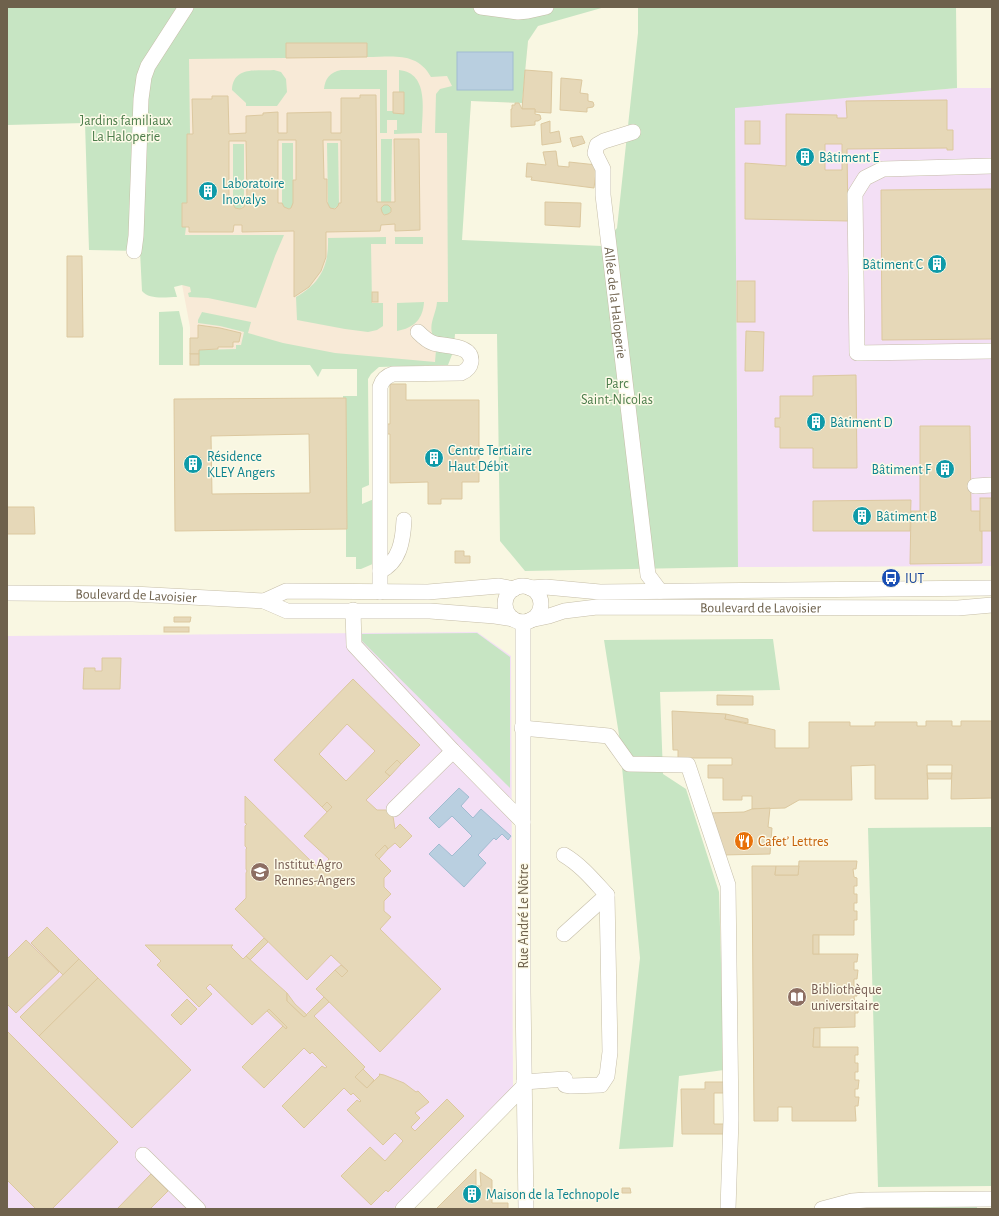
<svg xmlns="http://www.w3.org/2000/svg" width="999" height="1216" viewBox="0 0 999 1216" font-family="'Alegreya Sans',sans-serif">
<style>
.commercial{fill:#f8ead7}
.education{fill:#f3dff5}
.green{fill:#c7e5c3}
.water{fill:#b9cfe0;stroke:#a1bcd1}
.building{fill:#e6d8b8;stroke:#dcc89f;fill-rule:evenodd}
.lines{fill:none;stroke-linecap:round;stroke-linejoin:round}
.minor-casing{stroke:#c6bea8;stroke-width:16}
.minor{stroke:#fff;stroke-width:15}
.labels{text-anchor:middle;stroke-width:3;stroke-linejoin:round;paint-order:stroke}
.park-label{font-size:14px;fill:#4c7d4b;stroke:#fdfae8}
.culture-label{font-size:14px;fill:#0d838f;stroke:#fdfae8;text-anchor:start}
.street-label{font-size:14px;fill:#6e614c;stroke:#fdfae8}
.transit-label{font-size:14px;fill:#164399;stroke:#fdfae8;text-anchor:start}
.food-label{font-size:14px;fill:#c56008;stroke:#fdfae8;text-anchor:start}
.education-label{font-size:14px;fill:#785e54;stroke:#fdfae8;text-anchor:start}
</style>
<rect width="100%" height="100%" fill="#f9f7e2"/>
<!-- commercial -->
<path class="commercial" d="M528,41L522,103L471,101L454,347L449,362L361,365H190V327L181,279L173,44Z"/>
<!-- education -->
<g class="education">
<path d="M957,88H992V566L738,567L735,107Z"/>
<path d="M477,632L511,656L513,1088L393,1209H7V636Z"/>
</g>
<!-- green -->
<g class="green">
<path d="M7,7H605L538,26L528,41L522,103L471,101L462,240L602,246L617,228L638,33V7H956L957,88L735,108L738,567L525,571L500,541L497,334H455L454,343L433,336C428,324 436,315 437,302H448L447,133H435L436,94L440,89L452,86L447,76L431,77C417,51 392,57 367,57L366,43H287L286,58L189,59L190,134H187V203L182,204V227H186L185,235H284L275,256L256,308L208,298L189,297L188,293L191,292L190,287L182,285L174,287L177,297C166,297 149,300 142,291L140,251L89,250L85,123L7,125Z"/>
<path d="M274,70L281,72L286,79L287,92L277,106H246V103L232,90C233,66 257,71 274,70Z"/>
<path d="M341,70H387V111H393L399,92V70C430,73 422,112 422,133L394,134V130H397V120H387V133H380V89H324C325,79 330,72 341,70Z"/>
<path d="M381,139H392L391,211L389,214L386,215L382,213L381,210Z"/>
<path d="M282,143H293V204L291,208L288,209L284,207L282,204Z"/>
<path d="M327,143H338L339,204L337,207L333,209L330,208L328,204Z"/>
<path d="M233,144H244V205L240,209L235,208L233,205Z"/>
<path d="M386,237V244H371L372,303H383V326L377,330L368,332L345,329L297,320L296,297C321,283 329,265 328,238Z"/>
<rect x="395" y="237" width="28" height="7"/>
<path d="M424,302C423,319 414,328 397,331V303Z"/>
<path d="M179,311L183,328V365H159V312Z"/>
<path d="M202,312L251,322L248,333L283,343L335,353L435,362L436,350L453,352L448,365L379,367L371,374L368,379L369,485L362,488V504L374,499L375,563L361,569H356V557H346V398H343V396H357V369H322L318,377L310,365H199V350L236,349V345H241L244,332L220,326L198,323V320Z"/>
<path d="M477,633L510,657V788L362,641V634Z"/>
<path d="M773,639L780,690L660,692L663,774L686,789L719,892L724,1070L679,1076L673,1147L619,1149L640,958L619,735L604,640Z"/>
<path d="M992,827V1186L878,1187L868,828Z"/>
<path d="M977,1206V1209H843L851,1207Z"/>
</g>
<!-- water -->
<g class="water">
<rect x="457" y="52" width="56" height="38"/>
<path d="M459,788L469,797L461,806L473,818L481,809L511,836L508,840L502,834L496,840L494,838L478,855L486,863L464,887L429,854L439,844L452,856L472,836L452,816L439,828L429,818Z"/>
</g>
<!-- building -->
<g class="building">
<path d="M286,43H367V57L286,58Z"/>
<path d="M525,70L552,72L551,113L535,112V109H522Z"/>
<path d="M561,78L582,80L580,93L588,94V101L593,102L594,105L593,107L587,108V112L560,110Z"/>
<path d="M393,92H404V114L393,113Z"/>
<path d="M360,95H376L377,202H395L394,139H419L420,230L395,231V224L381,225L380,231L326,232V257L321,271L309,287L294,297V231L242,232V225H234L233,232H189V227H182V203H187V134H193L192,99H212V96H228L229,134L246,133V116L263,115V113L278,112V133H287V113L331,112V133H341V98H360ZM278,140H296V180H293V203L291,208L289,209L284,207L282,203H278ZM323,140H341V203H339L338,206L335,209L330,208L327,202V179H324ZM229,141H246L247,203H244V207L240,209L235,208L233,204H229ZM384,205H388L391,208V212L388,214L384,215L382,212L381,208Z"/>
<path d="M947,100V130H953V150H947V148L847,149L848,221L745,219V163L786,166V114L837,115V118H847L846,101ZM825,144H842V170H825Z"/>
<path d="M515,103H519L522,109H535V114L540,115L541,119L538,121H535V125L511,127V109H512V105H515Z"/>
<path d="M550,121V133L559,131L561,142L542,145L541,124Z"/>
<rect x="745" y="121" width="15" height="23"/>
<path d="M582,136L585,143L573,147L570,138Z"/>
<path d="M556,151L558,166L569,167V162L597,165L594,188L531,180L532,177H526L527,163L546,165L543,152Z"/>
<path d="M992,189V339L882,340L881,190Z"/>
<path d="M545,202L581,203L580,227L545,225Z"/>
<path d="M67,256H82L83,337H67Z"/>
<rect x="737" y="281" width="18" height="41"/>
<rect x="372" y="292" width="6" height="10"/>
<path d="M198,325L220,328L241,333L239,342H233V347H218V349L199,350V354H190V338H198Z"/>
<path d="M746,331L764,332L763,371H745Z"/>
<rect x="190" y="354" width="9" height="11"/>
<path d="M856,375L857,468H813V448H780V427H775V418H780V396H813V376Z"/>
<path d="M390,384H406V400H479V482H462V499H441V504H428V482L390,483V434H387V424H390Z"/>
<path d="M343,398H346L347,529L175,531L174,399ZM309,434L310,493L212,494L211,436Z"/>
<path d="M920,426H970L971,511H980V531H982V563L910,564L911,511H920Z"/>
<rect x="980" y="498" width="12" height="33"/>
<path d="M911,500L910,531H813V501Z"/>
<path d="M7,507H34L35,534H7Z"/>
<path d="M455,551H464V556H470V563H455Z"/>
<path d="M174,617H191L190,622H174Z"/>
<rect x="164" y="627" width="25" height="5"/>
<path d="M102,658H121L120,689H83L84,668H95V671H102Z"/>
<path d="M353,679L420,745L401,764L397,760L385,772L390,776L366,800L377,810H392L395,829L400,824L412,836L400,848L395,843L388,849L385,845L375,855L391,871L384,878V887L391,894L384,901V911L391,917L380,929L441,989L380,1052L316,989L335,970L342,977L348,971L331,955L307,980L235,909L246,898V873L247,871L246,869V849L247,848L245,846V826L247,824L245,823V796L319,869L329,859L304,836L332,807L327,802L322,807L274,760ZM347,724L375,751L346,781L319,754Z"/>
<path d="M717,695L753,696V705H717Z"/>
<path d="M672,711L726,714L725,719L775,730V748H809V722H850V726H875V722H917V726H926V721H952V726H961V721H992V798L951,799L952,765H927L928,799H875V765L851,766L852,800H799L785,808L752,809V796H742V800H723V778H708V765H732V758H678V750H673Z"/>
<path d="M726,714L748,719V723L725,719Z"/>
<path d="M397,760L401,764L390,776L385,772Z"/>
<path d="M927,773H952L951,779H928Z"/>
<path d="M327,802L332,807L327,812L322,807Z"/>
<path d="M770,808L768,827L772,828L770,854L722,855L709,813L744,812L752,809Z"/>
<path d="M385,845L388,849L379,859L375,855Z"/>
<path d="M799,861H857L856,869H853L854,877L857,878V886H854V894H857V903H854V911H857V920H854V935H813V954H858L857,962H854V970H858L857,979H854V987L858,988L857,996H854L855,1004L858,1005V1013H855V1027L814,1028L813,1047H858V1055H855V1063H858V1072H855V1080H859L858,1089H855V1097H859L858,1106H855L856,1121H792V1107H778V1121H754L752,866H776L775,875H798Z"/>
<path d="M776,866H799L798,875H775Z"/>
<path d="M47,927L79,959L63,975L31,943Z"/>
<rect x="813" y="935" width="6" height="19"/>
<path d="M264,938L268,942L250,960L246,956Z"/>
<path d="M26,940L59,972L16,1013L7,1004V959Z"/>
<path d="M145,945H233L231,947L243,959L246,956L287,993V1001L304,1017L324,997L329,1002L314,1016L365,1067L355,1077L367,1088L380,1075L379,1074L384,1075L404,1083L416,1092L418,1091L429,1102L415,1113L420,1118L411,1127L415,1131L447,1099L464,1116L388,1192L386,1190L371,1205L341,1176L370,1147L385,1161L403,1141L395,1133L383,1145L347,1110L357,1100L360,1102L361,1101L353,1093L351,1095L344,1088L304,1128L282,1106L322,1066L325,1068L327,1067L312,1052L310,1054L304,1048L264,1088L242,1067L283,1026L286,1029L287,1027L269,1009L252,1025L210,984L206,988L212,994L199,1007L157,965L161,961Z"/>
<path d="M79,959L98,978L39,1036L20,1017Z"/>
<path d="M341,965L348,971L342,977L335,970Z"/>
<path d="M98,978L191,1070L132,1128L39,1036Z"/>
<path d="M287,993L295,1004L307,1015L304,1017L287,1001Z"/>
<path d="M187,999L197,1009L181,1025L171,1015Z"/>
<path d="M269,1009L287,1027L286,1029L267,1011Z"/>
<path d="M814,1028H820V1047H813Z"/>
<path d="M7,1031L118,1142L52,1209H36L7,1180Z"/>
<path d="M363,1069L374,1080L367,1088L355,1077Z"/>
<path d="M705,1082H724V1093H714V1124H724V1134H682L681,1089H705Z"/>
<path d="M476,1169V1186H481L480,1172L492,1180V1203H508V1209H436Z"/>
<path d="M151,1174L168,1191L150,1209H117Z"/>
<path d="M622,1188H630L631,1193H622Z"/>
</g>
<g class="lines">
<defs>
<g id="minor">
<path d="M481,7L518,12L528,11L546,7"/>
<path id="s1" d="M633,132L604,141L597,145L595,153L603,169V195L648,575L660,591"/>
<path d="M992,166L883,169L865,178L855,194L857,353L992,351"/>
<path d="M134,251L136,236L141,99L144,77L148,66L186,7"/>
<path d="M975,486L992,485"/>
<path d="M380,571C400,562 403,540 404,520"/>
<circle cx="523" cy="604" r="18"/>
<path d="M530,588L546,587L600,592L992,588"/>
<path d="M380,592V387C382,380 386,376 393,374L461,373C466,371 470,368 471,362C473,344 444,347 433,343C427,341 422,336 418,332"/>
<path id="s2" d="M7,593L133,594L264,601L287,611H430L495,616L513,619"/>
<path d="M264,601L286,591L428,592L499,586L514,589"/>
<path d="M353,610L354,645L453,751"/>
<path id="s3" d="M530,620L549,616L564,611L597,607L958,608L992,605"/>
<path d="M523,622V992L526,1209"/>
<path d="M522,728L609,736L629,764L688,765L728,885L731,1119L728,1209"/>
<path d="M394,809L453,751L523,822"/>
<path d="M564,855C581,865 594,881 607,895L610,1052L607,1076L601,1085L571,1086L565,1085"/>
<path d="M564,934L607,895"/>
<path d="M524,1082L565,1079"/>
<path d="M143,1155L198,1209"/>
<path d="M403,1209L524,1086"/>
<path d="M822,1209L852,1201L866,1200L992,1199"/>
</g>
</defs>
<!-- minor casing -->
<use href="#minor" class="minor-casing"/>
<!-- minor -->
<use href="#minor" class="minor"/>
</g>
<!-- icons -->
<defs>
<symbol id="building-disc" viewBox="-11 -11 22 22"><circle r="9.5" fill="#0f9aa8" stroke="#fdfae8"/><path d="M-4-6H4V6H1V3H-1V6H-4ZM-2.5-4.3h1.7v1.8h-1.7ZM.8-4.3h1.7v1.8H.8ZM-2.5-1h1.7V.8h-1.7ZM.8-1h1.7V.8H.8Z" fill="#fff"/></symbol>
<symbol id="bus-disc" viewBox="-11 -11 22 22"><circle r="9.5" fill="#1a4fb4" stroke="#fdfae8"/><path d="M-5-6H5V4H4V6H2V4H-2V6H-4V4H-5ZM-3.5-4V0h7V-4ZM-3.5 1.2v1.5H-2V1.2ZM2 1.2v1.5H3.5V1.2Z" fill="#fff"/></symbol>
<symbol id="restaurant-disc" viewBox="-11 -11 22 22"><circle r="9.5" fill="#e8710a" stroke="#fdfae8"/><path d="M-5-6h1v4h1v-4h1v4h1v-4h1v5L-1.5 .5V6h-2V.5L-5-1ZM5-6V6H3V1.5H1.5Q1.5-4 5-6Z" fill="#fff"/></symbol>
<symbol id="university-disc" viewBox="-11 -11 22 22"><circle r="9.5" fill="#8d6e63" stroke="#fdfae8"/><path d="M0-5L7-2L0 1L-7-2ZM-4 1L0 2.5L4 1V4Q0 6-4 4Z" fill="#fff"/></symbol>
<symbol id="library-disc" viewBox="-11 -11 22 22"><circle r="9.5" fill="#8d6e63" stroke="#fdfae8"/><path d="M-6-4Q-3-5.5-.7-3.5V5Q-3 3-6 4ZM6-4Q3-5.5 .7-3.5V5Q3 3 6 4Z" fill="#fff"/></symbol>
</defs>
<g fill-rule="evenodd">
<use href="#building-disc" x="794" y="146" width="22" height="22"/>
<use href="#building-disc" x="197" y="180" width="22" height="22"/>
<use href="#building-disc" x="926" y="253" width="22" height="22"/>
<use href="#building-disc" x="805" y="411" width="22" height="22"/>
<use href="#building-disc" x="423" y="447" width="22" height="22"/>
<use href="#building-disc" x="182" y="453" width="22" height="22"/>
<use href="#building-disc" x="934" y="458" width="22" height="22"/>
<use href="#building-disc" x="851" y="505" width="22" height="22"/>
<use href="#bus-disc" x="880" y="567" width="22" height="22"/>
<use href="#restaurant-disc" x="733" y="830" width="22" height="22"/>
<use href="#university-disc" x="249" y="861" width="22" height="22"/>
<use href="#library-disc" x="786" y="986" width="22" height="22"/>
<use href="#building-disc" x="461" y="1183" width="22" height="22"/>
</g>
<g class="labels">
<!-- park labels -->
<g class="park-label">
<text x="126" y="125">Jardins familiaux<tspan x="126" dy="16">La Haloperie</tspan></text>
<text x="617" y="388">Parc<tspan x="617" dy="16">Saint-Nicolas</tspan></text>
</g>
<!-- culture labels -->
<g class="culture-label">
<text x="819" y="162">Bâtiment E</text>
<text x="222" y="188">Laboratoire<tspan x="222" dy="16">Inovalys</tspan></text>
<text x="923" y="269" text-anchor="end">Bâtiment C</text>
<text x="830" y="427">Bâtiment D</text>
<text x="448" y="455">Centre Tertiaire<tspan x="448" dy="16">Haut Débit</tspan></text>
<text x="207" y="461">Résidence<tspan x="207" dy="16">KLEY Angers</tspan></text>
<text x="931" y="474" text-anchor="end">Bâtiment F</text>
<text x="876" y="521">Bâtiment B</text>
<text x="486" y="1199">Maison de la Technopole</text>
</g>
<!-- street labels -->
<g class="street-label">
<text dy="5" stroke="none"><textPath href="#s1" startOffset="199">Allée de la Haloperie</textPath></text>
<text dy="5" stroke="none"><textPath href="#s2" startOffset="129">Boulevard de Lavoisier</textPath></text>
<text dy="5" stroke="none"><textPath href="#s3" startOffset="232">Boulevard de Lavoisier</textPath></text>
<text transform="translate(523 916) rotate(-90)" y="5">Rue André Le Nôtre</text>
</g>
<!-- transit labels -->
<g class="transit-label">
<text x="905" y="583">IUT</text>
</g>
<!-- food labels -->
<g class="food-label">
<text x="758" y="846">Cafet’ Lettres</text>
</g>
<!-- education labels -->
<g class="education-label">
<text x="274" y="869">Institut Agro<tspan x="274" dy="16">Rennes-Angers</tspan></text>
<text x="811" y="994">Bibliothèque<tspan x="811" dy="16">universitaire</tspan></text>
</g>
</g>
<!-- border -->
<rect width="999" height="1216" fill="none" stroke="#6e614c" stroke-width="16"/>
</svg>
